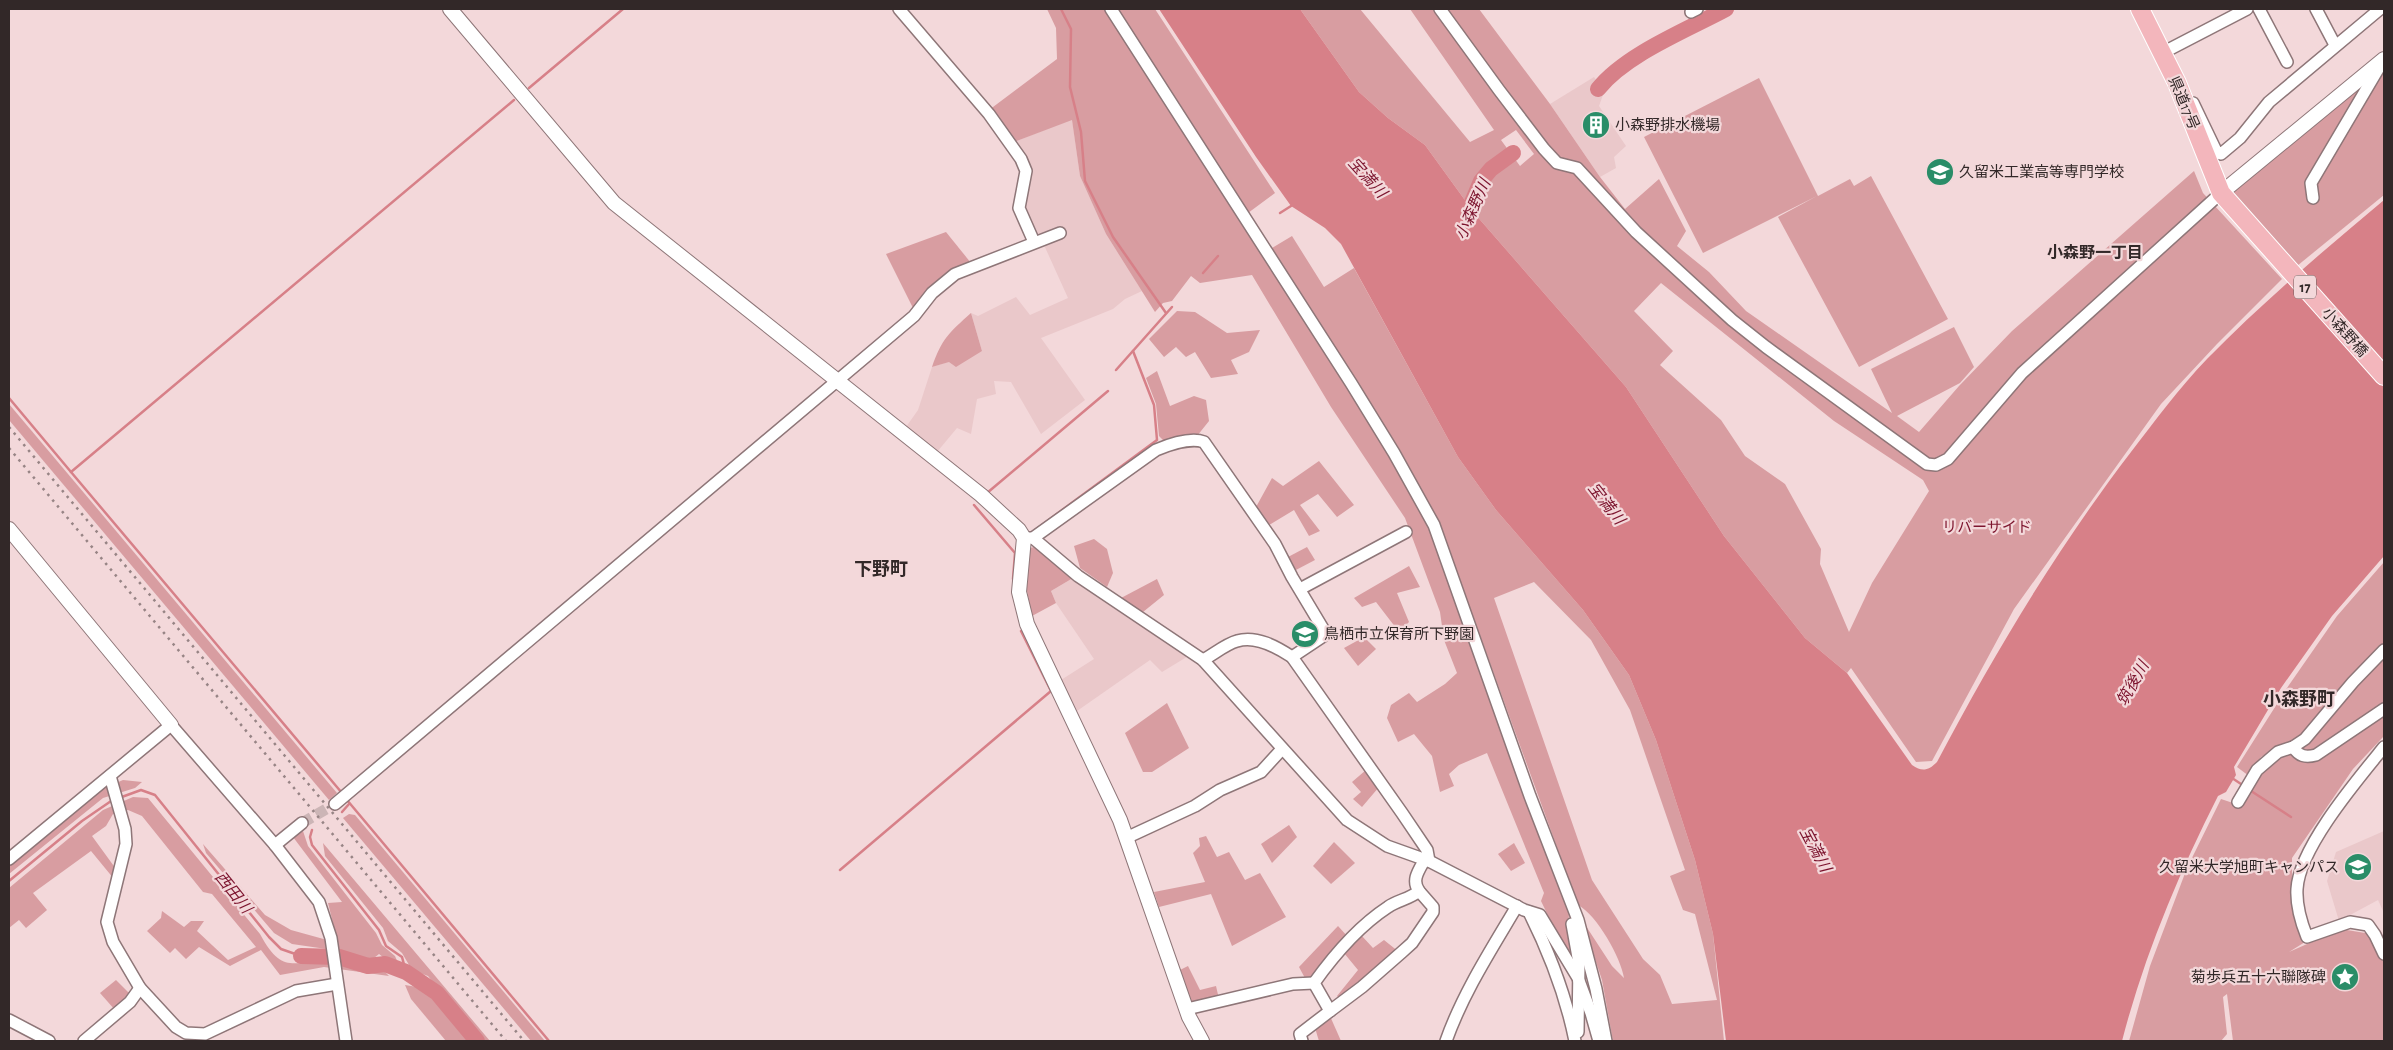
<svg xmlns="http://www.w3.org/2000/svg" width="2393" height="1050" viewBox="0 0 2393 1050" font-family="'Alegreya Sans','Noto Sans JP',sans-serif">
<style>
.built{fill:#eac8ca}
.green{fill:#d89da1;fill-rule:evenodd}
.water{fill:#d78088}
.lines{fill:none;stroke-linecap:round;stroke-linejoin:round}
.stream{stroke:#d78088;stroke-width:2.5}
.river{stroke:#d78088;stroke-width:16}
.minor-tunnel{stroke:#ccb5b6;stroke-width:11;stroke-dasharray:11 5.5;stroke-linecap:butt}
.minor-casing{stroke:#8e7678;stroke-width:14}
.tertiary-casing{stroke:#8e7678;stroke-width:16}
.primary-casing{stroke:#fff;stroke-width:20}
.minor{stroke:#fff;stroke-width:11}
.tertiary{stroke:#fff;stroke-width:14}
.primary{stroke:#f3b6bc;stroke-width:18}
.rail{stroke:#978485;stroke-width:2.5;stroke-dasharray:2.5 5;stroke-linecap:butt}
.labels{text-anchor:middle;stroke-width:4.5;stroke-linejoin:round;paint-order:stroke}
.shield{fill:#f3d8da;stroke:#6c5d5d;stroke-width:1}
.shield-label{font-size:14px;font-weight:bold;fill:#322828}
.street-label{font-size:15px;fill:#322828;stroke:#f3d8da}
.poi-label{font-size:15px;fill:#322828;stroke:#f3d8da;text-anchor:start}
.park-label{font-size:15px;fill:#7d142d;stroke:#f3d8da}
.water-label{font-size:16px;font-style:italic;fill:#7c132d;stroke:#f3d8da}
.neighbourhood-label{font-size:16px;font-weight:bold;fill:#322828;stroke:#f3d8da}
.quarter-label{font-size:18px;font-weight:bold;fill:#322828;stroke:#f3d8da}
</style>
<rect width="100%" height="100%" fill="#f3d8da"/>
<!-- built -->
<g class="built">
<path d="M1594,77L1604,92L1599,106L1626,146L1614,157L1616,168L1600,177L1550,104Z"/>
<path d="M1072,119L1080,176L1106,234L1142,291L1125,299L1113,309L1041,338L1085,400L1041,434L1011,382L994,381L996,394L977,399L971,434L957,428L937,452L906,427L918,410L932,367L982,351L971,313L978,316L1016,297L1030,315L1068,298L1044,245L1038,244L1020,207L1030,172L1014,142Z"/>
<path d="M1073,578L1190,655L1162,672L1150,660L1077,711L1061,680L1094,659L1056,603L1051,591Z"/>
<path d="M2384,831V913L2378,900L2339,921L2327,881L2336,852Z"/>
</g>
<!-- green -->
<g class="green">
<path d="M1047,9H1155L1275,193L1248,213L1234,208L1390,456L1429,527L1569,913L1568,931L1573,952L1569,959L1541,901L1544,893L1487,753L1459,765L1449,774L1454,786L1440,792L1432,756L1414,734L1398,742L1387,718L1391,705L1409,693L1417,702L1445,684L1457,673L1444,640L1440,612L1405,518L1331,407L1252,275L1200,283L1191,276L1172,301L1163,303L1155,312L1106,234L1080,176L1072,120L1014,142L989,110L1057,59L1056,28Z"/>
<path d="M1300,9H1360L1470,142L1494,130L1410,9H1479L1550,104L1600,177L1625,209L1659,179L1686,231L1677,246L1709,272L1746,311L1892,413L1871,369L1954,327L1974,367L1960,383L1897,416L1919,432L1959,386L2012,331L2194,171L2203,193L2282,279L2217,344L2161,404L2014,609L1932,761L1916,762L1851,668L1847,673L1805,638L1724,536L1626,387L1475,214L1425,145L1388,118L1359,92ZM1516,130L1534,154L1520,166L1501,140ZM1661,283L1834,421L1923,480L1929,491L1872,583L1849,632L1820,564L1821,549L1785,484L1745,456L1721,420L1660,365L1673,351L1634,311Z"/>
<path d="M2384,63V195L2297,266L2231,192Z"/>
<path d="M1759,78L1818,196L1850,179L1854,186L1871,176L1948,319L1859,367L1778,217L1817,196L1703,253L1644,137Z"/>
<path d="M946,232L971,263L914,310L886,254Z"/>
<path d="M1292,236L1324,287L1354,268L1458,457L1496,510L1583,610L1629,675L1656,740L1695,860L1713,934L1724,1041H1613L1602,980L1582,920L1612,966L1624,978C1621,958 1597,915 1578,905L1438,520L1400,450L1272,248ZM1534,582L1591,640L1630,710L1685,870L1670,876L1683,910L1695,914L1717,1000L1672,1004L1660,975L1643,959L1592,880L1494,598Z"/>
<path d="M1177,311L1195,312L1227,333L1260,330L1249,352L1231,360L1238,374L1211,378L1195,352L1186,357L1176,347L1164,357L1149,339Z"/>
<path d="M971,313L982,351L956,367L949,362L932,367C942,338 949,333 971,313Z"/>
<path d="M1157,371L1170,406L1194,396L1206,400L1209,421L1197,436L1165,442L1159,436L1156,404L1146,378Z"/>
<path d="M9,404L337,793L329,800L9,420Z"/>
<path d="M1319,461L1354,505L1337,517L1318,494L1300,505L1320,531L1309,536L1294,510L1269,525L1256,507L1272,478L1283,486Z"/>
<path d="M1094,539L1107,549L1113,573L1107,587L1080,568L1074,546Z"/>
<path d="M1034,547L1073,578L1051,591L1056,603L1032,616L1026,586L1030,548Z"/>
<path d="M1307,547L1315,560L1294,571L1288,557Z"/>
<path d="M2384,562V646L2300,738L2280,746L2261,757L2249,776L2237,767L2289,685L2337,616Z"/>
<path d="M1409,566L1420,587L1397,593L1409,622L1403,628H1396L1376,602L1362,607L1354,598Z"/>
<path d="M1157,579L1164,595L1143,612L1121,598Z"/>
<path d="M1364,637L1376,649L1358,666L1344,648Z"/>
<path d="M2384,655V706L2316,751L2304,752L2298,747Z"/>
<path d="M1167,703L1189,748L1152,772H1143L1125,733Z"/>
<path d="M2384,714V736L2353,769L2292,858V906L2305,942L2289,952L2341,929L2371,934L2384,963V1041H2233L2227,994L2223,997L2227,1034L2221,1041H2129L2150,966L2187,868L2221,799L2239,805C2249,789 2267,751 2290,755C2297,756 2303,760 2309,762Z"/>
<path d="M1366,770L1379,787L1362,807L1353,799L1361,792L1352,782Z"/>
<path d="M123,780L142,782L135,788L103,798L9,874V866L102,789Z"/>
<path d="M133,797L148,798L260,934C284,979 296,958 336,961C352,962 369,968 385,972L389,976L324,967L280,975L261,950L230,966L199,947L186,959L175,948L170,953L147,931L161,918L162,911L184,927L191,921H204L197,931L228,960L256,947L212,894L203,892L142,816L128,810L113,814L106,826L92,836L116,869L114,879L91,851L33,893L47,910L26,928L19,920L9,928V888L103,810Z"/>
<path d="M349,814L355,815L545,1041H531L343,818Z"/>
<path d="M1289,825L1297,837L1272,863L1261,844Z"/>
<path d="M303,831L308,846L376,933L382,945L395,956L398,963L388,961L379,954L369,962L340,951L292,944L274,933L206,853L203,844L265,915L291,930L338,943L328,903L342,902L293,837Z"/>
<path d="M1206,836L1217,857L1229,852L1245,880L1260,873L1286,917L1232,946L1211,894L1159,907L1154,892L1205,882L1193,853L1200,846L1199,838Z"/>
<path d="M1334,842L1355,863L1331,884L1313,866Z"/>
<path d="M323,843L490,1041H482L428,976L412,970L402,953L388,941L383,928L325,856Z"/>
<path d="M1514,843L1525,863L1511,871L1498,854Z"/>
<path d="M1338,926L1348,937L1311,980H1306L1299,967Z"/>
<path d="M1361,935L1373,948L1384,940L1399,952L1341,1000L1337,996L1358,970L1344,953Z"/>
<path d="M1188,966L1200,990L1216,986L1219,999L1191,1005L1180,970Z"/>
<path d="M116,980L130,994L115,1010L100,993Z"/>
<path d="M405,985L423,988L470,1041H446L411,999Z"/>
<path d="M1330,1016L1341,1041H1319L1315,1028Z"/>
</g>
<!-- water -->
<path class="water" d="M1159,9H1300L1359,92L1388,118L1425,145L1475,214L1626,387L1724,536L1805,638L1847,673L1912,765C1922,772 1928,771 1937,762C1994,654 2056,550 2131,452C2155,421 2179,388 2207,359C2263,302 2323,251 2384,200V556L2332,616L2281,688L2234,767L2236,775L2226,792L2218,796C2178,875 2144,956 2122,1041H1726L1713,934L1695,860L1656,740L1629,675L1583,610L1496,510L1458,457L1341,244L1325,228L1291,206L1256,157Z"/>
<g class="lines">
<!-- stream -->
<g class="stream">
<path d="M1061,9L1071,29L1070,87L1081,132L1085,181L1113,237L1166,313"/>
<path d="M529,88L623,9"/>
<path d="M1280,213L1291,206"/>
<path d="M1203,273L1218,256"/>
<path d="M1116,370L1172,307"/>
<path d="M9,398L71,472"/>
<path d="M987,493L1108,391"/>
<path d="M974,505L1015,553L1013,579"/>
<path d="M1035,530L1157,440L1154,405L1133,351"/>
<path d="M2232,778L2244,786"/>
<path d="M2248,789L2291,817"/>
<path d="M342,793L71,472L514,100"/>
<path d="M119,798L141,790L155,795L269,937L281,949L301,956"/>
<path d="M347,800L549,1041"/>
<path d="M342,812L349,804"/>
<path d="M312,830L310,837L312,845L379,930L386,946L402,957L406,972"/>
<path d="M840,870L1051,691L1021,631"/>
<path d="M9,881L82,821L114,799"/>
</g>
<!-- river -->
<g class="river">
<path d="M1598,89C1626,54 1687,30 1726,9"/>
<path d="M1462,226L1481,181L1491,169L1513,153"/>
<path d="M301,956L339,957L368,966L385,964L406,972L437,993L477,1041"/>
</g>
<!-- minor-tunnel -->
<path class="minor-tunnel" d="M302,823L335,804"/>
<defs>
<g id="minor">
<path d="M899,9L989,114L1021,159L1026,171L1019,208L1034,242"/>
<path d="M1111,9L1351,383L1394,453L1434,525L1530,796L1578,920L1596,989L1606,1041"/>
<path d="M1440,9L1499,90L1544,149L1557,163L1577,168L1636,232L1732,320L1766,347L1927,464L1936,465L1948,459L2022,373L2221,193"/>
<path d="M2259,9L2287,62"/>
<path d="M2316,9L2335,45"/>
<path d="M1691,12L1697,9"/>
<path d="M2168,50L2247,9"/>
<path d="M2193,103L2217,153L2221,154L2240,138L2269,102L2380,9"/>
<path d="M2313,198L2311,183L2380,66"/>
<path d="M1028,538H1033L1156,450C1168,445 1191,437 1204,442L1275,544L1292,577L1325,632V635L1292,657"/>
<path d="M1033,538L1078,576L1203,660L1347,820L1387,846L1429,861L1524,910L1540,915L1578,978L1591,1013L1599,1041"/>
<path d="M1300,589L1406,532"/>
<path d="M1203,660C1214,654 1226,644 1237,641C1256,635 1277,647 1292,657L1402,813L1427,850L1429,861"/>
<path d="M2293,747C2299,756 2305,758 2316,755L2384,709"/>
<path d="M2384,747C2358,779 2299,848 2297,889C2296,906 2301,922 2307,937L2350,922L2368,925L2375,935L2384,954"/>
<path d="M110,776L125,829L126,844L107,922L113,942L140,988L176,1027L186,1033L205,1034L296,991L337,984"/>
<path d="M2238,802L2257,770L2278,752L2293,747L2305,739L2353,682L2384,650"/>
<path d="M335,804L914,316L932,293L955,274L1060,233"/>
<path d="M1126,838L1195,806L1220,790L1261,772L1282,749"/>
<path d="M275,845L302,823"/>
<path d="M9,859L171,725L275,845L319,902L331,938L346,1041"/>
<path d="M1529,912C1550,954 1566,996 1575,1041"/>
<path d="M1572,924L1579,963L1578,1032"/>
<path d="M1187,1009L1293,984L1314,983"/>
<path d="M1330,1011L1362,987L1402,952L1412,943L1433,912V907L1419,891"/>
<path d="M9,1020L49,1041"/>
<path d="M84,1041L130,1002L140,988"/>
<path d="M1302,1041L1300,1034L1330,1011L1314,983C1334,955 1359,926 1388,907C1398,900 1410,899 1419,891C1411,880 1419,870 1425,859"/>
<path d="M1446,1041C1463,993 1491,950 1517,906"/>
</g>
<g id="tertiary">
<path d="M450,9L614,203L981,495L1019,530L1024,538L1019,592L1027,624L1120,820L1189,1017L1202,1041"/>
<path d="M2221,193L2384,59"/>
<path d="M9,529L171,725"/>
</g>
<path id="primary" d="M2140,9L2177,83L2221,193L2384,376"/>
</defs>
<!-- minor casing -->
<use href="#minor" class="minor-casing"/>
<!-- tertiary casing -->
<use href="#tertiary" class="tertiary-casing"/>
<!-- primary casing -->
<use href="#primary" class="primary-casing"/>
<!-- minor -->
<use href="#minor" class="minor"/>
<!-- tertiary -->
<use href="#tertiary" class="tertiary"/>
<!-- primary -->
<use href="#primary" class="primary"/>
<!-- rail -->
<g class="rail">
<path d="M9,427L524,1041"/>
<path d="M9,448L506,1041"/>
</g>
</g>
<!-- icons -->
<defs>
<symbol id="building-disc" viewBox="-11 -11 22 22"><circle r="9.5" fill="#2a8d68" stroke="#f3d8da"/><path d="M-4-6H4V6H1V3H-1V6H-4ZM-2.5-4.3h1.7v1.8h-1.7ZM.8-4.3h1.7v1.8H.8ZM-2.5-1h1.7V.8h-1.7ZM.8-1h1.7V.8H.8Z" fill="#fff"/></symbol>
<symbol id="school-disc" viewBox="-11 -11 22 22"><circle r="9.5" fill="#2a8d68" stroke="#f3d8da"/><path d="M0-5L7-2L0 1L-7-2ZM-4 1L0 2.5L4 1V4Q0 6-4 4Z" fill="#fff"/></symbol>
<symbol id="university-disc" viewBox="-11 -11 22 22"><circle r="9.5" fill="#2a8d68" stroke="#f3d8da"/><path d="M0-5L7-2L0 1L-7-2ZM-4 1L0 2.5L4 1V4Q0 6-4 4Z" fill="#fff"/></symbol>
<symbol id="sight-disc" viewBox="-11 -11 22 22"><circle r="9.5" fill="#2a8d68" stroke="#f3d8da"/><path d="M0-6L1.8-2.2L6-1.7L2.9 1.2L3.7 5.4L0 3.3L-3.7 5.4L-2.9 1.2L-6-1.7L-1.8-2.2Z" fill="#fff"/></symbol>
</defs>
<g fill-rule="evenodd">
<use href="#building-disc" x="1580" y="109" width="32" height="32"/>
<use href="#school-disc" x="1924" y="156" width="32" height="32"/>
<use href="#school-disc" x="1289" y="618" width="32" height="32"/>
<use href="#university-disc" x="2342" y="851" width="32" height="32"/>
<use href="#sight-disc" x="2329" y="961" width="32" height="32"/>
</g>
<g class="labels">
<!-- shield labels -->
<rect class="shield" x="2294" y="275.5" width="22" height="23" rx="4"/>
<g class="shield-label">
<text x="2305" y="292">17</text>
</g>
<!-- street labels -->
<g class="street-label">
<text transform="translate(2184 103) rotate(67)" y="5">県道17号</text>
<text transform="translate(2345 332) rotate(48)" y="5">小森野橋</text>
</g>
<!-- poi labels -->
<g class="poi-label">
<text x="1615" y="130">小森野排水機場</text>
<text x="1959" y="177">久留米工業高等専門学校</text>
<text x="1324" y="639">鳥栖市立保育所下野園</text>
<text x="2339" y="872" text-anchor="end">久留米大学旭町キャンパス</text>
<text x="2326" y="982" text-anchor="end">菊歩兵五十六聯隊碑</text>
</g>
<!-- park labels -->
<g class="park-label">
<text x="1987" y="532">リバーサイド</text>
</g>
<!-- water labels -->
<g class="water-label">
<text transform="translate(1368 177) rotate(48)" y="6">宝満川</text>
<text transform="translate(1472 209) rotate(-66)" y="6">小森野川</text>
<text transform="translate(1607 503) rotate(52)" y="6">宝満川</text>
<text transform="translate(2132 683) rotate(-61)" y="6">筑後川</text>
<text transform="translate(1816 849) rotate(62)" y="6">宝満川</text>
<text transform="translate(234 892) rotate(51)" y="6">西田川</text>
</g>
<!-- neighbourhood labels -->
<g class="neighbourhood-label">
<text x="2095" y="258">小森野一丁目</text>
</g>
<!-- quarter labels -->
<g class="quarter-label">
<text x="881" y="575">下野町</text>
<text x="2299" y="705">小森野町</text>
</g>
</g>
<!-- border -->
<rect width="2393" height="1050" fill="none" stroke="#322828" stroke-width="20"/>
</svg>
